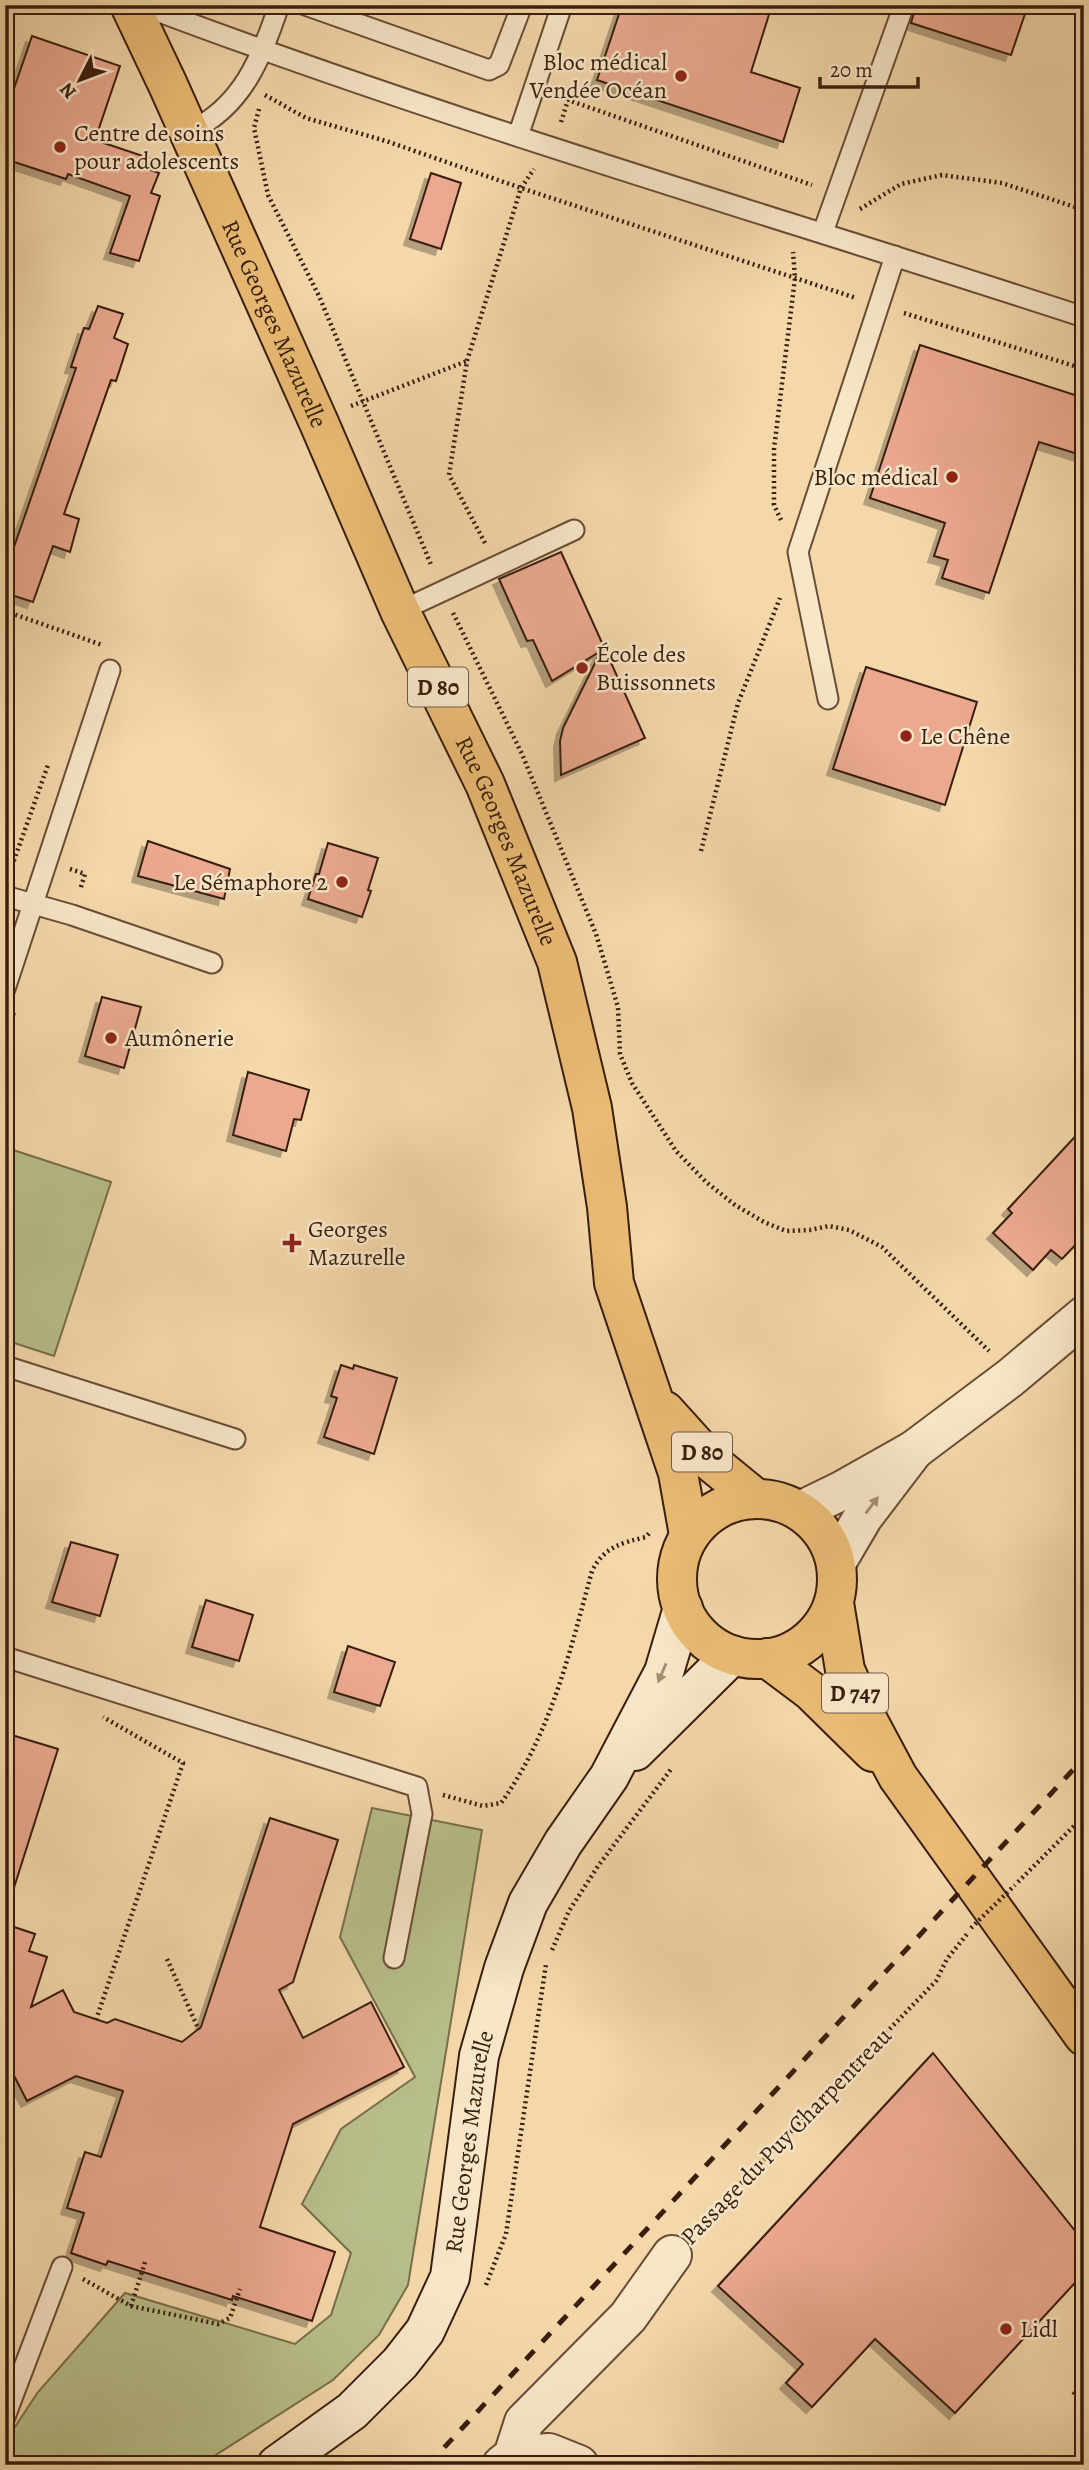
<svg xmlns="http://www.w3.org/2000/svg" width="1089" height="2470" viewBox="0 0 1089 2470" font-family="Alegreya,serif">
<style>
.green{fill:#b8bf8b;stroke:#786e4c;stroke-width:2}
.building{fill:#eba990;stroke:#391e0e;stroke-width:2;filter:url(#shadow)}
.lines{fill:none;stroke-linecap:round;stroke-linejoin:round}
.lane-casing{stroke:#684c35;stroke-width:23}
.street-casing{stroke:#684c35;stroke-width:42}
.secondary-casing{stroke:#391e0e;stroke-width:42}
.primary-casing{stroke:#391e0e;stroke-width:42}
.path{stroke:#391e0e;stroke-width:4.5;stroke-dasharray:2 3.5;stroke-linecap:butt}
.lane{stroke:#f8e6c8;stroke-width:19}
.street{stroke:#f8e6c8;stroke-width:38}
.secondary{stroke:#f8e6c8;stroke-width:38}
.primary{stroke:#eabc75;stroke-width:38}
.rail{stroke:#391e0e;stroke-width:5;stroke-dasharray:12 12;stroke-linecap:butt}
.path-bridge{stroke:#391e0e;stroke-width:4.5;stroke-dasharray:2 3.5;stroke-linecap:butt}
.oneway{fill:#a28c74}
.poi-dot{fill:#8f2418;stroke:#f8e6c8;stroke-width:2.5}
.labels{text-anchor:middle;stroke-width:5;stroke-linejoin:round;paint-order:stroke}
.shield{fill:#f8e6c8;stroke:#725a46;stroke-width:2}
.shield-label{font-size:23px;font-weight:bold;fill:#391e0e}
.poi-label{font-size:24px;fill:#391e0e;stroke:#f8e6c8;text-anchor:start}
.street-label{font-size:24px;fill:#391e0e;stroke:#f8e6c8}
</style>
<defs>
<filter id="shadow"><feDropShadow dx="-6" dy="6" stdDeviation="0" flood-color="#0004"/></filter>
</defs>
<rect width="100%" height="100%" fill="#f4d8aa"/>
<filter id="stains"><feTurbulence type="fractalNoise" baseFrequency=".00286" numOctaves="4"/><feColorMatrix values="0 0 0 0 .2 0 0 0 0 .09 0 0 0 0 .02 0 0 0 .5 -.17"/></filter>
<radialGradient id="worn" r=".72"><stop offset=".6" stop-color="#630" stop-opacity="0"/><stop offset="1" stop-color="#630" stop-opacity=".3"/></radialGradient>
<!-- green -->
<g class="green">
<path d="M10,1149L111,1182L54,1356L5,1340V1163Z"/>
<path d="M372,1808L482,1830L408,2285L379,2335L333,2380L200,2465H5V2442L38,2392L125,2293L295,2344L331,2315L351,2253L302,2204L341,2129L415,2077L340,1937Z"/>
</g>
<!-- building -->
<g class="building">
<path d="M622,5H772L751,72L800,88L783,142L597,80Z"/>
<path d="M916,5H1028L1011,55L911,23Z"/>
<path d="M32,36L120,66L95,140L149,158L145,168L159,173L151,193L160,196L139,261L110,253L130,196L68,174L66,179L5,159V115Z"/>
<path d="M431,173L461,183L441,249L410,239Z"/>
<path d="M98,306L123,314L114,338L128,344L116,381L111,380L64,514L79,519L70,552L53,546L33,602L5,593V573L76,368L71,367L84,328L89,329Z"/>
<path d="M920,345L1084,398V456L1039,442L989,593L942,578L948,560L934,556L945,523L870,498Z"/>
<path d="M561,552L645,738L561,775L560,741L563,728L601,651L552,681L533,640L527,641L499,579Z"/>
<path d="M866,667L977,702L945,805L833,769Z"/>
<path d="M148,841L230,869L224,899L138,876Z"/>
<path d="M328,843L378,858L368,890L371,891L362,917L308,899L316,874H319Z"/>
<path d="M102,997L141,1007L124,1068L85,1056Z"/>
<path d="M248,1072L309,1090L301,1120L294,1119L286,1151L233,1135Z"/>
<path d="M1084,1127V1236L1062,1259L1051,1250L1033,1270L993,1233L1012,1213L1008,1209Z"/>
<path d="M341,1365L353,1369L354,1365L397,1378L374,1454L324,1437L337,1398L331,1396Z"/>
<path d="M71,1542L118,1555L100,1616L52,1602Z"/>
<path d="M206,1600L253,1615L239,1661L192,1647Z"/>
<path d="M348,1646L395,1662L380,1706L334,1692Z"/>
<path d="M5,1733L58,1749L12,1894L5,1893Z"/>
<path d="M270,1818L338,1840L293,1982L279,1990L303,2038L371,2002L404,2067L293,2124L260,2227L335,2252L312,2321L233,2296L232,2300L108,2261L106,2265L71,2253L84,2213L67,2208L85,2152L101,2157L123,2091L76,2076L27,2101L11,2070L5,2069V1924L35,1934L29,1951L47,1957L31,2007L63,1990L74,2012L107,2023L115,2019L182,2042L201,2027Z"/>
<path d="M933,2053L1084,2242V2273L955,2413L875,2339L812,2407L786,2383L803,2364L718,2286Z"/>
</g>
<g class="lines">
<defs>
<g id="lane">
<path d="M141,5C450,122 769,214 1084,317"/>
<path d="M305,5L489,70L499,65L522,5"/>
<path d="M188,132C242,108 262,57 279,5"/>
<path d="M518,136L562,5"/>
<path d="M823,232L904,5"/>
<path d="M400,611L574,530"/>
<path d="M828,699L798,552L895,256"/>
<path d="M5,896L72,915L212,963"/>
<path d="M5,989L110,670"/>
<path d="M5,1366L235,1439"/>
<path d="M5,1657L417,1787L422,1814L394,1958"/>
<path d="M5,2417L62,2267"/>
</g>
<g id="street">
<path d="M914,1450L1010,1378L1084,1316"/>
<path d="M800,1511L843,1490L914,1450L863,1517L836,1563"/>
<path d="M513,2456L549,2453L579,2465"/>
<path d="M502,2465L513,2456L524,2422L628,2317L672,2255"/>
</g>
<g id="secondary">
<path d="M635,1751L732,1655"/>
<path id="s1" d="M277,2465L352,2411L400,2363L425,2331L450,2277L479,2056L504,1968L528,1903L563,1843L609,1777L664,1672L683,1608"/>
</g>
<g id="primary">
<path id="s2" d="M130,5L168,85L319,423L400,611L485,784L557,962L592,1108L607,1207L614,1283L678,1473L689,1535"/>
<path d="M665,1411L711,1462L755,1498"/>
<circle cx="757" cy="1579" r="80"/>
<path d="M834,1603L845,1670L867,1719L898,1777L1084,2036"/>
<path d="M767,1658L811,1691L873,1752"/>
</g>
</defs>
<!-- lane casing -->
<use href="#lane" class="lane-casing"/>
<!-- street casing -->
<use href="#street" class="street-casing"/>
<!-- secondary casing -->
<use href="#secondary" class="secondary-casing"/>
<!-- primary casing -->
<use href="#primary" class="primary-casing"/>
<!-- path -->
<g class="path">
<path d="M265,95L306,118L386,141L521,188L856,298"/>
<path d="M259,109L254,128L268,195L319,296L432,567"/>
<path d="M561,122L568,100L812,185"/>
<path d="M860,209L901,184L942,175L1002,183L1084,210"/>
<path d="M904,313L1084,369"/>
<path d="M351,406L467,361"/>
<path d="M781,520L774,505V449L795,278L793,252"/>
<path d="M485,543L449,475L467,361L521,188L534,169"/>
<path d="M5,611L102,645"/>
<path d="M453,613L522,754L596,934L618,1007L620,1054L632,1083L676,1151L706,1182L735,1205L764,1222L786,1231L810,1230L829,1226L849,1230L882,1247L989,1351"/>
<path d="M701,851L738,703L780,598"/>
<path d="M70,869L85,874L80,890"/>
<path d="M8,870L12,866L48,765"/>
<path d="M5,1041L14,1012"/>
<path d="M443,1795L483,1806L501,1803C551,1734 570,1651 592,1571C604,1547 621,1543 646,1537L651,1531"/>
<path d="M1018,1882L1084,1816"/>
<path d="M552,1950L569,1911L598,1866L672,1768"/>
<path d="M167,1959L199,2030"/>
<path d="M96,2020L183,1763L103,1717"/>
<path d="M695,2231L936,1981L947,1959L967,1934"/>
<path d="M83,2279L131,2306L218,2324L230,2318L240,2289"/>
<path d="M486,2285L506,2234L546,1964"/>
<path d="M131,2306L146,2259"/>
<path d="M1073,2392L1084,2402"/>
</g>
<!-- lane -->
<use href="#lane" class="lane"/>
<!-- street -->
<use href="#street" class="street"/>
<!-- secondary -->
<use href="#secondary" class="secondary"/>
<!-- primary -->
<use href="#primary" class="primary"/>
<!-- rail -->
<path class="rail" d="M428,2465L1084,1758"/>
<!-- path-bridge -->
<path class="path-bridge" d="M971,1928L1015,1885"/>
</g>
<!-- one-way arrows -->
<defs><path id="oneway-solid" d="M-6-.8H1V-3.2L6.5 0L1 3.2V.8H-6Z" transform="scale(1.75)"/></defs>
<g class="oneway">
<use href="#oneway-solid" transform="translate(872 1505) rotate(-53)"/>
<use href="#oneway-solid" transform="translate(662 1673) rotate(113)"/>
</g>
<!-- markers -->
<g class="poi-dot">
<circle cx="681" cy="76" r="7"/>
<circle cx="60" cy="147" r="7"/>
<circle cx="952" cy="477" r="7"/>
<circle cx="582" cy="668" r="7"/>
<circle cx="906" cy="736" r="7"/>
<circle cx="342" cy="882" r="7"/>
<circle cx="111" cy="1038" r="7"/>
<path d="M288.5 1232.5h7v7h7v7h-7v7h-7v-7h-7v-7h7z"/>
<circle cx="1006" cy="2329" r="7"/>
</g>
<g class="labels">
<!-- shield labels -->
<g class="shield">
<rect x="408" y="667.5" width="60" height="39" rx="5"/>
<rect x="672" y="1432.5" width="60" height="39" rx="5"/>
<rect x="822" y="1673.5" width="66" height="39" rx="5"/>
</g>
<g class="shield-label">
<text x="438" y="695">D 80</text>
<text x="702" y="1460">D 80</text>
<text x="855" y="1701">D 747</text>
</g>
<!-- poi labels -->
<g class="poi-label">
<text x="667" y="70" text-anchor="end">Bloc médical<tspan x="667" dy="28">Vendée Océan</tspan></text>
<text x="74" y="141">Centre de soins<tspan x="74" dy="28">pour adolescents</tspan></text>
<text x="938" y="485" text-anchor="end">Bloc médical</text>
<text x="596" y="662">École des<tspan x="596" dy="28">Buissonnets</tspan></text>
<text x="920" y="744">Le Chêne</text>
<text x="328" y="890" text-anchor="end">Le Sémaphore 2</text>
<text x="125" y="1046">Aumônerie</text>
<text x="308" y="1237">Georges<tspan x="308" dy="28">Mazurelle</tspan></text>
<text x="1020" y="2337">Lidl</text>
</g>
<!-- street labels -->
<g class="street-label">
<text dy="8" stroke="none"><textPath href="#s2" startOffset="350">Rue Georges Mazurelle</textPath></text>
<text dy="8" stroke="none"><textPath href="#s2" startOffset="917">Rue Georges Mazurelle</textPath></text>
<text transform="translate(786 2136) rotate(-46)" y="8">Passage du Puy Charpentreau</text>
<text dy="8" stroke="none"><textPath href="#s1" startOffset="397">Rue Georges Mazurelle</textPath></text>
</g>
</g>
<!-- margin -->
<rect width="1089" height="2470" fill="none" stroke="#f4d8aa" stroke-width="28"/>
<rect x="7" y="7" width="1075" height="2456" fill="none" stroke="#391e0e" stroke-width="3.5"/>
<rect x="14" y="14" width="1061" height="2442" fill="none" stroke="#391e0e" stroke-width="2"/>
<!-- north arrow -->
<g transform="translate(80 80) rotate(228)" stroke="#f8e6c8" stroke-width="5" paint-order="stroke">
<path d="M0-5L12 26L0 18L-12 26Z" fill="#391e0e"/>
<text y="-10" font-size="19" font-weight="bold" text-anchor="middle" fill="#391e0e">N</text>
</g>
<!-- scale -->
<path d="M820 77v10h98v-10" fill="none" stroke="#391e0e" stroke-width="3.5"/>
<text x="830" y="77" font-size="21" fill="#391e0e" stroke="#f8e6c8" stroke-width="5" paint-order="stroke">20 m</text>
<rect width="100%" height="100%" filter="url(#stains)"/>
<rect width="100%" height="100%" fill="url(#worn)"/>
</svg>
